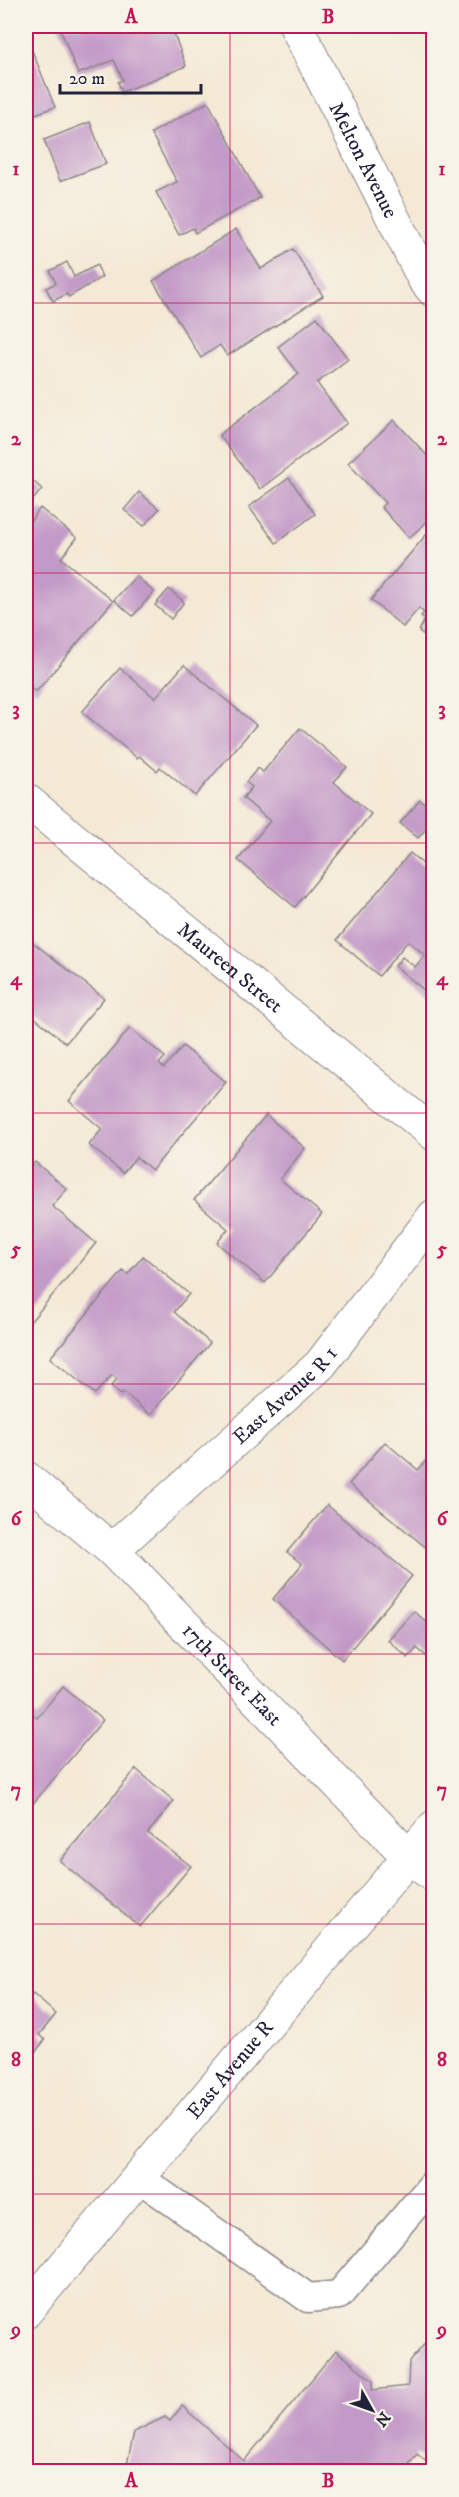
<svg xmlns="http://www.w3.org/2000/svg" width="459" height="2497" viewBox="0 0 459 2497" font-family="'IM FELL DW Pica',serif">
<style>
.building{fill:#c29ac7}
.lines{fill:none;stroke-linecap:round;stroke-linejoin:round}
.service-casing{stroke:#8b8688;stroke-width:31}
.minor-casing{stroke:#8b8688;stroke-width:35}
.secondary-casing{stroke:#8b8688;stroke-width:35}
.service{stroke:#fff;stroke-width:28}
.minor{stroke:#fff;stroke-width:33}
.secondary{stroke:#fff;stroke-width:33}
.grid{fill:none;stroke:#c2185b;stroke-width:1.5;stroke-opacity:0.55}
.labels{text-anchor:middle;stroke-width:4.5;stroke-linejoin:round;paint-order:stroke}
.street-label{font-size:21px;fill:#22223b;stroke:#f7f3e8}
.neatline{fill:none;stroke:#c2185b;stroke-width:2}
.grid-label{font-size:20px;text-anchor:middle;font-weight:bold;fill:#c2185b}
</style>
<rect width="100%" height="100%" fill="#f7f3e8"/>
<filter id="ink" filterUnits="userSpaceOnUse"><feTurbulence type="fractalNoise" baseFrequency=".0167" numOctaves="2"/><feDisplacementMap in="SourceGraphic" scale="12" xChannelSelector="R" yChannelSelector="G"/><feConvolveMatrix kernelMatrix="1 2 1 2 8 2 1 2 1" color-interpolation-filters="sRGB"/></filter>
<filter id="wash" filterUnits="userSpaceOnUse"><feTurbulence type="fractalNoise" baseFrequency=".008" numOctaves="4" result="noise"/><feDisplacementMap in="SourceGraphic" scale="24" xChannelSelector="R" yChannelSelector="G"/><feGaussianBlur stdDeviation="1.35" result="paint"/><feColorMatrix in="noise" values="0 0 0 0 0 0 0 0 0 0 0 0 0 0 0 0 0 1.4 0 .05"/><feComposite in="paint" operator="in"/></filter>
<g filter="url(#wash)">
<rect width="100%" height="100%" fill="#f4e9d5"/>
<g id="blocks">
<!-- building -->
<g class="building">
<path d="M59,26H175L178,33L174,34L186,66L122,92L118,82L123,80L114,60L78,74Z"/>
<path d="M29,43L55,107L35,114L29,99L26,100V44Z"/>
<path d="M208,102L260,198L195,233L193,228L179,235L156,192L177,182L151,133Z"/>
<path d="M90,122L106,164L60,181L44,140Z"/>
<path d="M236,229L261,269L293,249L323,296L227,356L220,345L201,358L153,281Z"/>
<path d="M67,262L74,277L97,265L102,277L69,297L67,294L53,301L46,288L56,283L50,271Z"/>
<path d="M317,317L348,359L317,383L347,423L260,489L219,435L299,374L278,347Z"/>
<path d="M394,420L434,463V515L409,538L381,507L385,503L348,463Z"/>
<path d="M26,475L42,489L27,507L26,506Z"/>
<path d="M289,478L315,514L276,543L249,507Z"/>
<path d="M139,492L159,509L144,526L124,510Z"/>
<path d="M40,508L77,538L61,558L113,601L36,692L26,684V533L28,530L26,527Z"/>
<path d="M431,529L434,531V650L428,645L432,641L419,631L425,619L421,616L424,613L419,608L403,627L371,600Z"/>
<path d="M136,576L154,592L133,616L114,600Z"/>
<path d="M169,589L184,602L171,619L155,605Z"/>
<path d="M184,665L256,725L195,796L160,767L157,771L139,756L137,758L82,712L120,668L155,698Z"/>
<path d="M300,728L347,767L334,782L371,814L295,907L238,860L270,821L243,798L252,787L246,782L258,768L263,772Z"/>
<path d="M420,800L434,811V820L418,838L400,823Z"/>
<path d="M410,853L430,870L434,866V993L431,996L395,966L402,957L415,967L425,955L408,941L379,976L337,940Z"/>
<path d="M26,937L104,998L66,1043L34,1017L26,1027Z"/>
<path d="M130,1028L165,1057L159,1064L164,1068L183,1046L226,1082L152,1170L136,1157L123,1173L89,1145L102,1129L69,1101Z"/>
<path d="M266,1115L305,1148L280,1179L322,1214L265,1283L217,1243L228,1229L194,1200Z"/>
<path d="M35,1162L67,1189L52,1206L96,1243L26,1327V1173Z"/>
<path d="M143,1256L189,1294L174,1312L210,1343L150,1415L123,1392L121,1395L111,1386L117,1379L112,1375L95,1394L50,1358L123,1271L128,1274Z"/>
<path d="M385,1442L418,1470L434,1451V1554L349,1484Z"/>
<path d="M327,1505L412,1576L342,1660L273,1599L302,1564L287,1552Z"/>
<path d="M414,1611L434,1629V1663L417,1648L408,1658L388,1640Z"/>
<path d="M63,1686L103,1720L26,1812V1708L37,1718Z"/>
<path d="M136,1769L174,1801L148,1833L191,1866L140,1927L60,1861Z"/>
<path d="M33,1994L56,2014L39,2035L45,2040L26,2063V2003Z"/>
<path d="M434,2333V2468L417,2454L403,2472H128L131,2468L127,2464L134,2432L165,2417L170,2421L182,2406L244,2461L336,2350L373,2381L372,2390L408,2386L409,2362Z"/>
</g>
</g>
</g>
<g filter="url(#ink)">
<use href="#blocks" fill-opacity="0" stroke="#8b8688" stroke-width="1.5"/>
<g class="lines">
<defs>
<path id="service" d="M138,2177L308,2298L339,2295L434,2183"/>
<g id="minor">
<path id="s1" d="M296,26L424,279L434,291"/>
<path id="s2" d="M26,800L434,1134"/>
<path id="s3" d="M26,1478L112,1550L409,1857L434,1876"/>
<path id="s4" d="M112,1550L320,1365L434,1216"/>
</g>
<g id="secondary">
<path id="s5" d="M26,2311L434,1827"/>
</g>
</defs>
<!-- service casing -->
<use href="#service" class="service-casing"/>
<!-- minor casing -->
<use href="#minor" class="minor-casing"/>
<!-- secondary casing -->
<use href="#secondary" class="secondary-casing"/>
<!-- service -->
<use href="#service" class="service"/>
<!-- minor -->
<use href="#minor" class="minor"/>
<!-- secondary -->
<use href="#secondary" class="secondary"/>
</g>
</g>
<!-- grid -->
<path class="grid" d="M230,26V2472M26,303H434M26,573H434M26,843H434M26,1113H434M26,1384H434M26,1654H434M26,1924H434M26,2194H434"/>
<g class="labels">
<!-- street labels -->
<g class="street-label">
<text dy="7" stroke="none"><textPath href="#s1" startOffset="150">Melton Avenue</textPath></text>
<text dy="7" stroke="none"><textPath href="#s2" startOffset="264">Maureen Street</textPath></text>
<text dy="7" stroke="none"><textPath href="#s4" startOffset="232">East Avenue R 1</textPath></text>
<text dy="7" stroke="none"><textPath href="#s3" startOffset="285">17th Street East</textPath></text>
<text dy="7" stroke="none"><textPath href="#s5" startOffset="316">East Avenue R</textPath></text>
</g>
</g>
<!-- margin -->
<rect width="459" height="2497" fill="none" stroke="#f7f3e8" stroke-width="66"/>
<!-- north arrow -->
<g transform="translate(372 2410) rotate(130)" stroke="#f7f3e8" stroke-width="4.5" paint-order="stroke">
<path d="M0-4.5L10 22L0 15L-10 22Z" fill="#22223b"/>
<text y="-9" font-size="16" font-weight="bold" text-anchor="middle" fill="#22223b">N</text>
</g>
<!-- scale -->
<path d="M60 84v9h141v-9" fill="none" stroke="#22223b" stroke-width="3"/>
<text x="69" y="84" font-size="18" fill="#22223b" stroke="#f7f3e8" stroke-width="4.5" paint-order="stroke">20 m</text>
<rect x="33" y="33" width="393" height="2431" class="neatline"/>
<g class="grid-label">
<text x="131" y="23">A</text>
<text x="328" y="23">B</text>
<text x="16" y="175">1</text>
<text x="442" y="175">1</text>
<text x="16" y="445">2</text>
<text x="442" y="445">2</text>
<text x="16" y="715">3</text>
<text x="442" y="715">3</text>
<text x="16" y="985">4</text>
<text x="442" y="985">4</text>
<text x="16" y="1255">5</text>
<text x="442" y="1255">5</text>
<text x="16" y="1525">6</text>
<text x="442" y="1525">6</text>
<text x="16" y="1796">7</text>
<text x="442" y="1796">7</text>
<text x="16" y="2066">8</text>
<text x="442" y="2066">8</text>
<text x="16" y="2336">9</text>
<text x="442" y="2336">9</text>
<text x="131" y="2487">A</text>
<text x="328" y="2487">B</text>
</g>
</svg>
